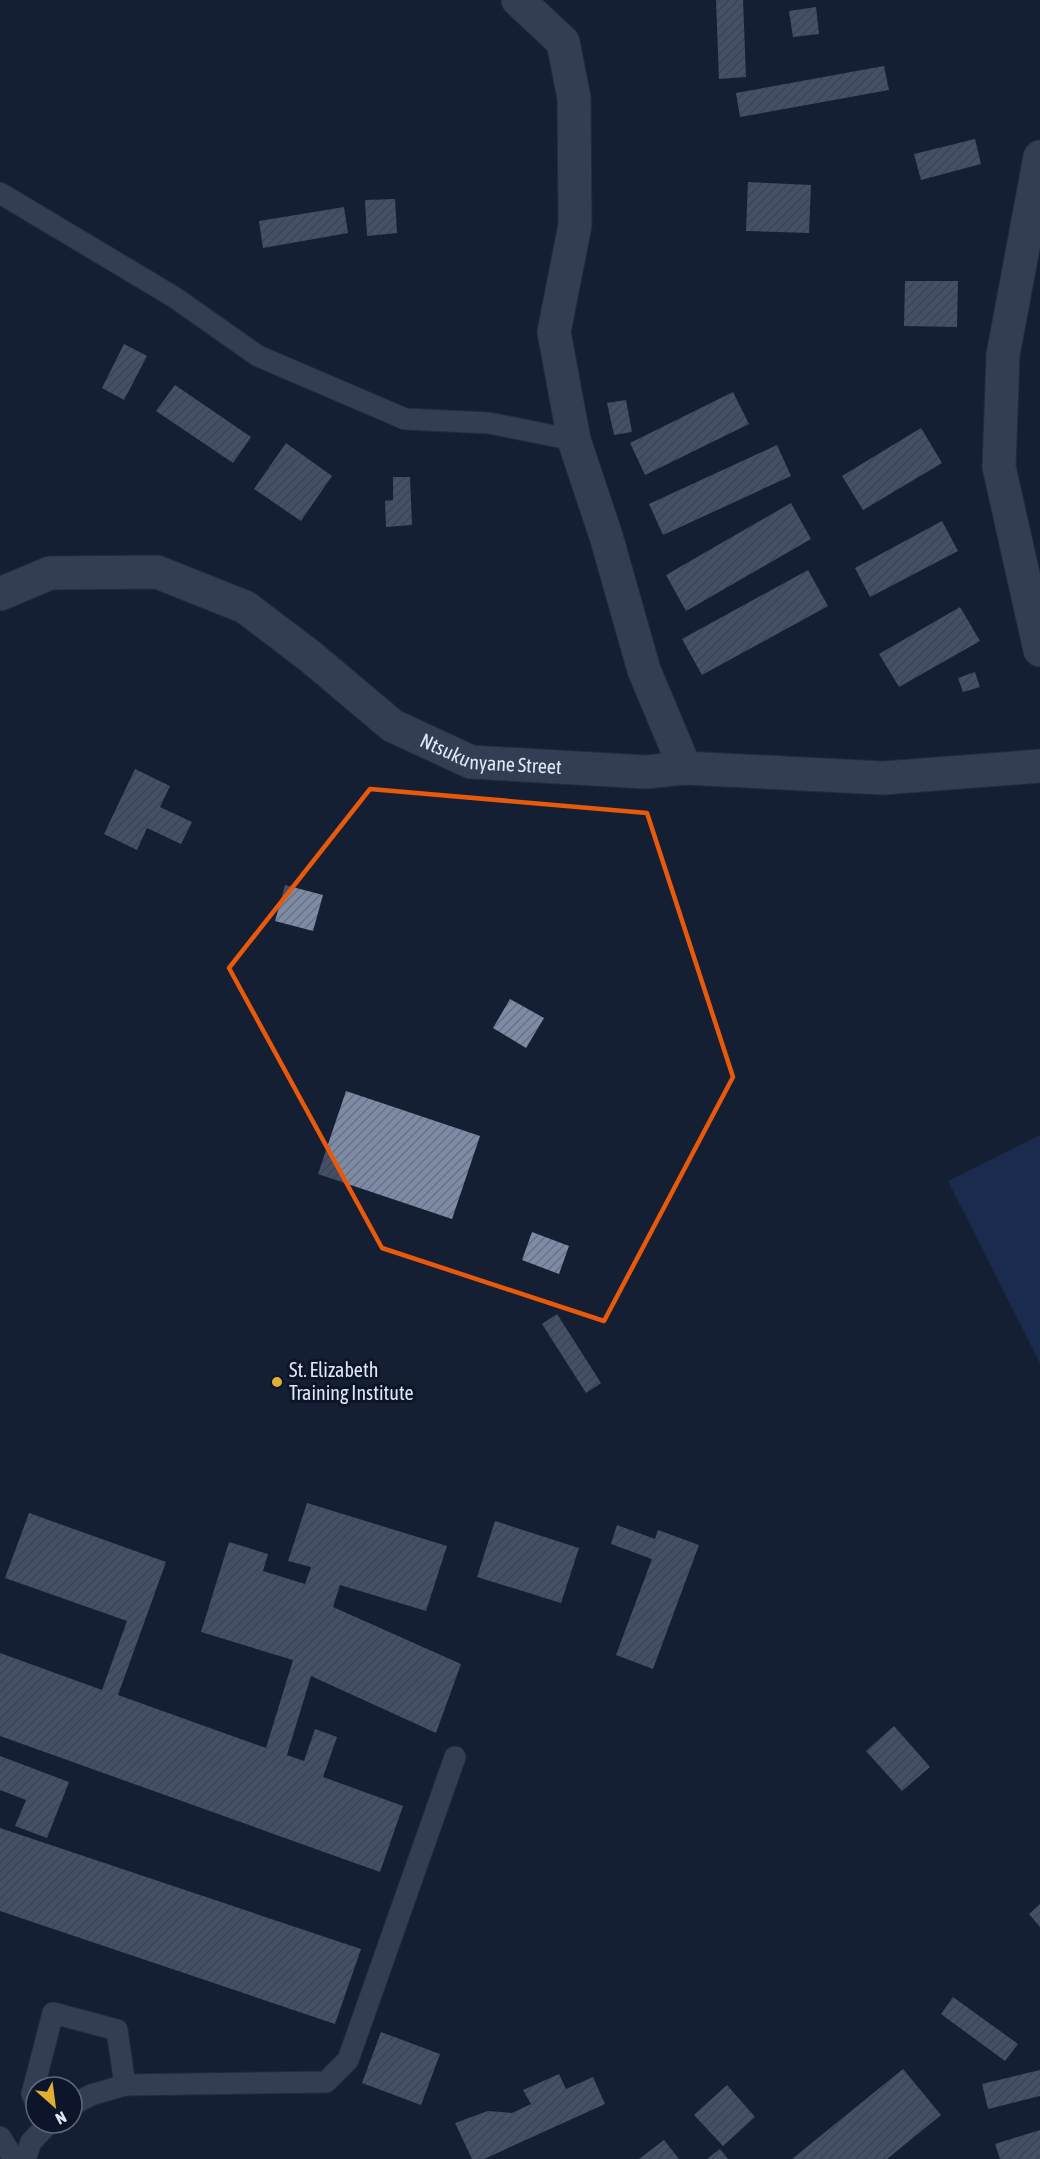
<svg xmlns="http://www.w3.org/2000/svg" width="1040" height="2159" viewBox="0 0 1040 2159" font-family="'Asap Condensed',sans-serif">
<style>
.grass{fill:#233a70}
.building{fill:url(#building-hatch)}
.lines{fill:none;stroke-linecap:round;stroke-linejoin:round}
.lane-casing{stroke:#33394a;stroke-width:23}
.street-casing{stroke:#33394a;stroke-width:35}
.lane{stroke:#57637c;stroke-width:21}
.street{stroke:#57637c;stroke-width:33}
.marked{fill:none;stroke:#e8590c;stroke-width:4.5;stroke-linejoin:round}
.poi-dot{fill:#e2af34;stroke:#0c1529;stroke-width:2}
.labels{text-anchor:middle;stroke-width:6;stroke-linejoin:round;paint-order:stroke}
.street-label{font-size:20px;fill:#dfe6f4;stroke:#0c1529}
.poi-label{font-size:20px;fill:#dfe6f4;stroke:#0c1529;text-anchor:start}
</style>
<defs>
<pattern id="building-hatch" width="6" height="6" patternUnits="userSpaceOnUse" patternTransform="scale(1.5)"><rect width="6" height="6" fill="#7e8ba5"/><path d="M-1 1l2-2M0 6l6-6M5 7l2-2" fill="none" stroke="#697285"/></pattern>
</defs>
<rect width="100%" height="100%" fill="#151f33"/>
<!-- grass -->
<path class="grass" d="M1040,1135V1363L948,1181Z"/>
<!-- building -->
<g class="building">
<path d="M716,0H743L746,77L719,79Z"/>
<path d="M816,7L819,34L793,37L789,11Z"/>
<path d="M884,66L889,90L740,117L736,93Z"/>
<path d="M975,139L981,164L921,180L914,154Z"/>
<path d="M748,182L811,185L809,233L746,231Z"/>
<path d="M395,199L397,233L367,236L365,200Z"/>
<path d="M344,207L348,233L263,248L259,221Z"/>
<path d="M905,281H958L957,327L904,326Z"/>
<path d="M124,344L147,356L124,400L102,388Z"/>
<path d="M175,385L251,437L233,463L156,411Z"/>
<path d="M733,392L749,424L645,475L630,443Z"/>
<path d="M626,400L632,432L614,435L607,403Z"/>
<path d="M921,428L942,463L863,510L842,476Z"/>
<path d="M286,443L332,476L301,521L254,489Z"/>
<path d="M777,445L791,476L663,535L649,504Z"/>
<path d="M393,477H410L412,525L386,527L385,501L393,500Z"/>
<path d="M791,503L811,539L686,611L666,575Z"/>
<path d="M942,521L958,551L870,597L855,568Z"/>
<path d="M808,570L828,606L702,675L682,639Z"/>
<path d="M960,607L980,641L899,687L879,654Z"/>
<path d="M975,672L980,687L963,692L958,678Z"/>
<path d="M135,769L170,786L160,807L192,822L181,844L147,828L137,850L104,834Z"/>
<path d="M285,885L323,895L313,931L275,921Z"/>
<path d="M510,999L544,1018L526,1048L493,1028Z"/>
<path d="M346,1091L480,1136L452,1219L318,1174Z"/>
<path d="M532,1232L569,1246L559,1274L522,1260Z"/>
<path d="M557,1314L601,1383L586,1393L542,1324Z"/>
<path d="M307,1503L447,1546L426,1611L340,1585L333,1607L461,1664L436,1733L311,1676L287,1755L304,1761L315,1729L337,1737L323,1777L403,1806L380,1872L0,1736V1653L102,1690L127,1621L5,1578L29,1513L166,1562L118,1695L266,1748L293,1660L201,1632L229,1542L268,1554L263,1571L305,1584L311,1567L288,1561Z"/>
<path d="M495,1521L579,1548L561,1603L477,1577Z"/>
<path d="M617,1525L655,1539L658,1530L699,1545L653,1669L616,1655L652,1559L611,1544Z"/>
<path d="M894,1726L930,1767L902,1791L866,1751Z"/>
<path d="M0,1756L69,1782L47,1838L15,1826L26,1800L0,1790Z"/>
<path d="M0,1828L361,1949L335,2024L0,1911Z"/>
<path d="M1040,1904V1927L1029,1914Z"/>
<path d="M953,1997L1018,2044L1005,2061L941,2014Z"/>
<path d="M381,2032L440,2054L421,2105L362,2083Z"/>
<path d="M903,2069L941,2115L887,2159H792Z"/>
<path d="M1040,2070V2096L988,2109L982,2084Z"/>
<path d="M559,2074L566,2089L593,2077L605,2104L484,2159H472L455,2123L488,2111L512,2113L531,2104L523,2090Z"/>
<path d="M727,2085L755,2117L723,2146L694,2115Z"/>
<path d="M1040,2130V2159H1000L995,2144Z"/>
<path d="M664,2140L679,2159H639Z"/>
<path d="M720,2149L728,2159H707Z"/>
</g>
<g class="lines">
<defs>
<g id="lane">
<path d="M0,193L174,297L258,356L405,419L489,423L574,440"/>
<path d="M36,2103L32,2094L53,2013L117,2030L125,2085"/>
<path d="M72,2105L91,2095L125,2085L326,2082L348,2060L455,1757"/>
<path d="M0,2137L14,2159"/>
<path d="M25,2159L31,2142L49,2123"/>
</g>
<g id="street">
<path d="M518,0L563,42L574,98L575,225L554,332L574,440L606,536L644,670L685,768"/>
<path d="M1040,157L1003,355L999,467L1040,650"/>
<path id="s1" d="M0,594L50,573L157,572L245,607L311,657L393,726L471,762L646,772L685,768L883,778L1040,766"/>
</g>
</defs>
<!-- lane casing -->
<use href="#lane" class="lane-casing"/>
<!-- street casing -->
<use href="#street" class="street-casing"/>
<!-- lane -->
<use href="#lane" class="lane"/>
<!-- street -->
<use href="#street" class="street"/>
</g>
<!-- marked area -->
<path d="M0 0H1040V2159H0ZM370,789L647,813L733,1077L604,1321L382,1248L229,968Z" fill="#151f33" fill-opacity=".55" fill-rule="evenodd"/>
<path class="marked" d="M370,789L647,813L733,1077L604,1321L382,1248L229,968Z"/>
<!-- markers -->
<circle class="poi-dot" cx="277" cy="1382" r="6"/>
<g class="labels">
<!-- street labels -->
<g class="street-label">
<text dy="7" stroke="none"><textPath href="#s1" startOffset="550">Ntsukunyane Street</textPath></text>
</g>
<!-- poi labels -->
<g class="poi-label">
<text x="289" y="1377">St. Elizabeth<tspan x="289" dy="23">Training Institute</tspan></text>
</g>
</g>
<!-- north arrow -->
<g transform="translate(54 2105) rotate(152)"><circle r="28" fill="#0c1529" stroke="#60697a" stroke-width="1.5"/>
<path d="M0-4.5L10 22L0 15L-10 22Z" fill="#e2af34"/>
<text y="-9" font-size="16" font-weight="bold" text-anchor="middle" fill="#dfe6f4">N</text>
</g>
</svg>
